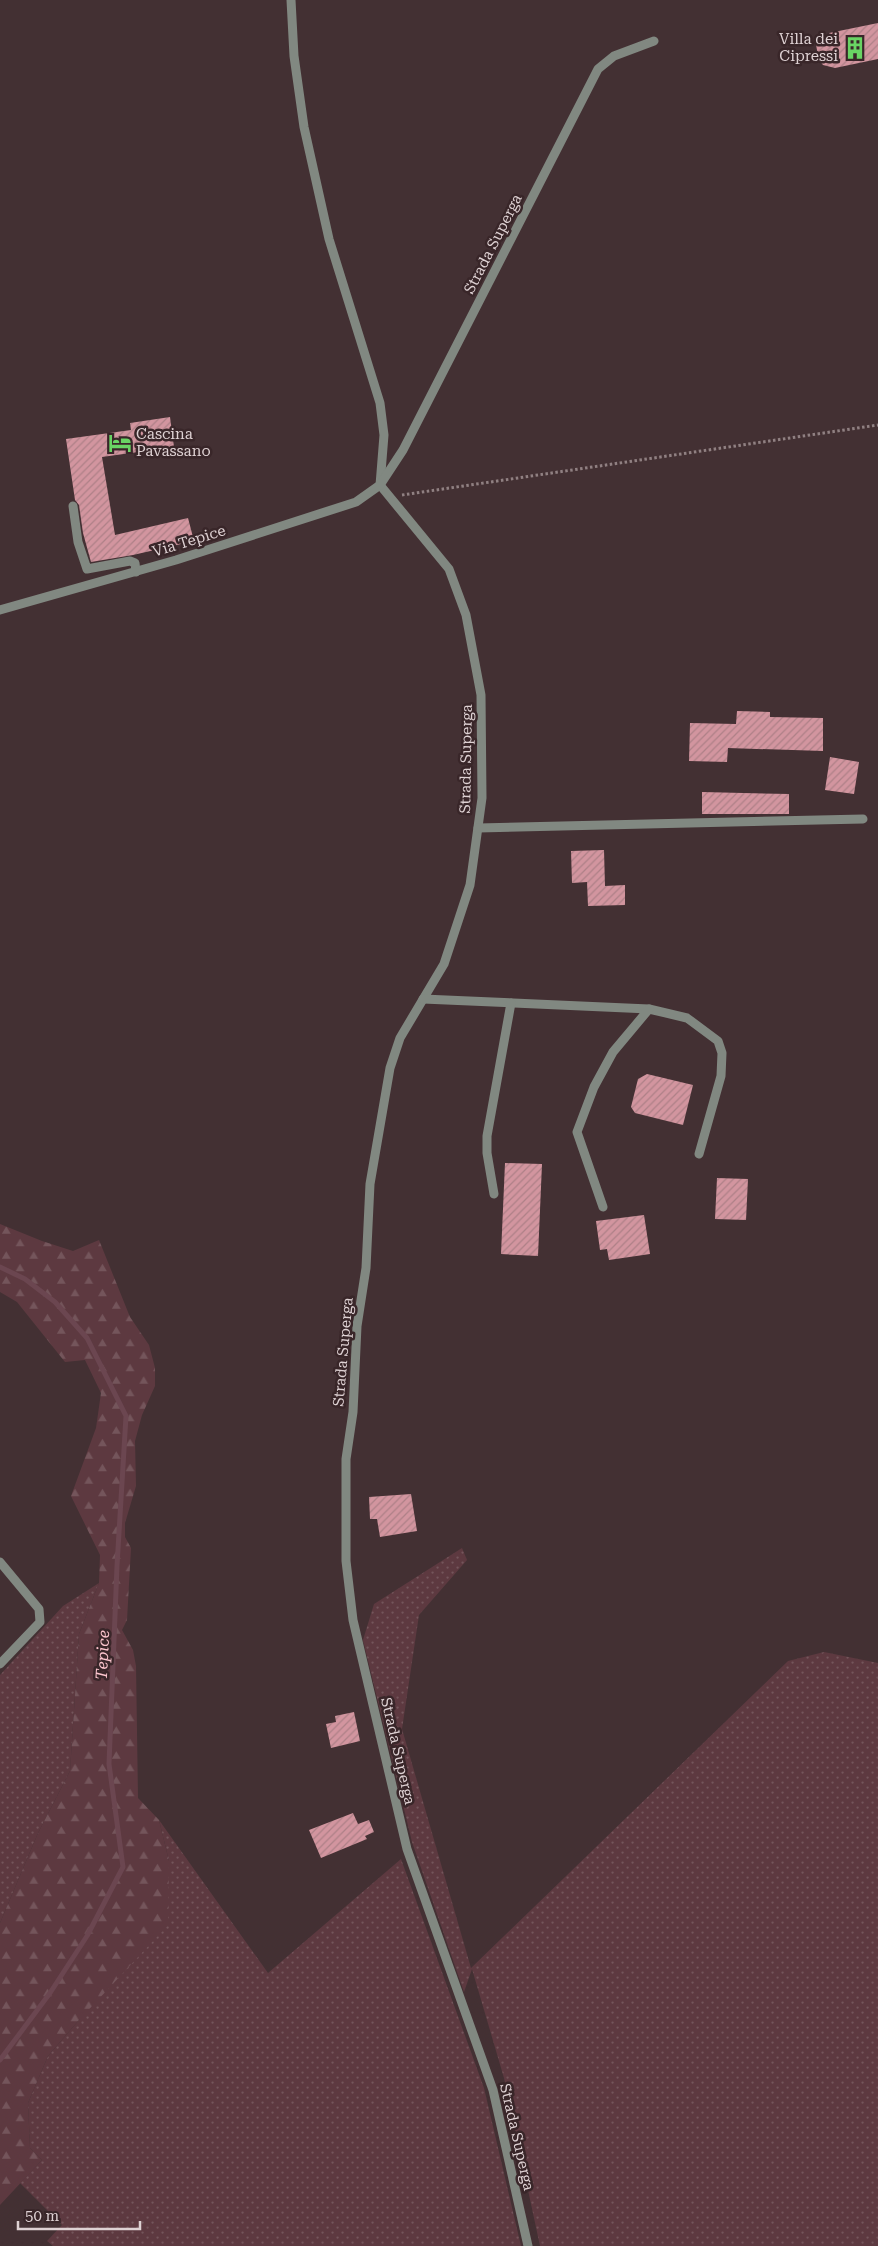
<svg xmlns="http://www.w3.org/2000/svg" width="878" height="2246" viewBox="0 0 878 2246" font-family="'Roboto Serif',serif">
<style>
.grass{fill:url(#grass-dots)}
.forest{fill:url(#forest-firs)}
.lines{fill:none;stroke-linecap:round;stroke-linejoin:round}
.stream{stroke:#6b4650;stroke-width:5}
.building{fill:url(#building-hatch)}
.path{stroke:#908082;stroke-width:3;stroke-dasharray:2.5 2.5;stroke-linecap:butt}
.minor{stroke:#818881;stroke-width:9}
.labels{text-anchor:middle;stroke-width:5;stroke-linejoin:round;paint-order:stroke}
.poi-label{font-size:15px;fill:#ded1d3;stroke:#392629;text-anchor:end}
.street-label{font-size:15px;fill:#ded1d3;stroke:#392629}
.water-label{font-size:16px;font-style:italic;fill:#fcc5ce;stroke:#392629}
</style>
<defs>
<pattern id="grass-dots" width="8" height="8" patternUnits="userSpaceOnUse" patternTransform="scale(1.25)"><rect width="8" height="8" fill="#5d3940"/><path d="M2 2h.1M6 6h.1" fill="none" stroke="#74555b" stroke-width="1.8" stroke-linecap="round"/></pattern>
<pattern id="forest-firs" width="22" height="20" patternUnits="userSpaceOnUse" patternTransform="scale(1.25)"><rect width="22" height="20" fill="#5d3940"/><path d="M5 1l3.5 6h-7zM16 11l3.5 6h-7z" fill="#74555b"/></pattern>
<pattern id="building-hatch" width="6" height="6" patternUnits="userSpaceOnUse" patternTransform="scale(1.25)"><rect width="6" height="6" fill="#d2959f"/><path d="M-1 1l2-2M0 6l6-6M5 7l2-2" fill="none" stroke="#ae8087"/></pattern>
</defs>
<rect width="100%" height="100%" fill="#433033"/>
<!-- grass -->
<g class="grass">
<path d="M462,1548L467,1560L419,1615L402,1729L471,1968L788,1661L824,1652L878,1663V2246H540L504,2078L472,1969L464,1992L412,1842L363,1640L374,1604Z"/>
<path d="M99,1583L79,1634L70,1771L38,1833L0,1923V1675L63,1606Z"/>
<path d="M159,1820L268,1973L401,1859L484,2088L521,2246H53L47,2241L62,2225L20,2183L42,2160L30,2148L28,2103L48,2056L79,2020L169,1861Z"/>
</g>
<!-- forest -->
<path class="forest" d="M0,1224L42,1241L73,1251L99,1240L130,1317L149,1345L155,1368V1386L142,1415L135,1441L136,1486L125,1523V1537L131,1548L127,1620L122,1630L133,1650L136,1666L138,1798L159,1820L169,1861L168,1925L79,2020L48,2056L28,2103L30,2148L42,2160L0,2205V1923L38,1833L70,1771L79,1634L99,1583L100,1555L71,1496L96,1428L101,1393L85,1360L65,1362L17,1302L0,1292Z"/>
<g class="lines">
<!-- stream -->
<path class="stream" d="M0,1267L25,1279L55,1302L87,1338L126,1416L117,1566L109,1764L123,1867L87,1936L50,1993L0,2060"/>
</g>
<!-- building -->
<g class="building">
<path d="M878,23V59L835,68L823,65L819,60L815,40L830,37L829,33Z"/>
<path d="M170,417L174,447L102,457L115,535L188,518L194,541L133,555L91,562L83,533L79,505L75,500L66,439L131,430L130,423Z"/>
<path d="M737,711L770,712V717L823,718V751L728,748L727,762L689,761L690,723L736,724Z"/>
<path d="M830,757L859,762L854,794L825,790Z"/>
<path d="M702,792L789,794V814H702Z"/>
<path d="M604,850L605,886L625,885V905L588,906L587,882L572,883L571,851Z"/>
<path d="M647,1074L693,1085L683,1125L635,1113L631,1107L638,1079Z"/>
<path d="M505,1163L542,1164L538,1256L501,1254Z"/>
<path d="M717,1178L748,1179L746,1220L715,1219Z"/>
<path d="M644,1215L650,1254L609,1260L607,1249L600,1250L596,1221Z"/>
<path d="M411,1494L417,1531L380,1537L377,1519H370L369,1497Z"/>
<path d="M354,1712L360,1741L331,1748L326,1724L336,1722L335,1716Z"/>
<path d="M353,1813L358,1824L369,1820L374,1832L365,1836L367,1839L321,1858L309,1830Z"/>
</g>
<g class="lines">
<!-- path -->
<path class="path" d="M402,495L878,425"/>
<!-- minor -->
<g class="minor">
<path d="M291,0L294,56L304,127L329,239L380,403L384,435L380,485L449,569L466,615L481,695L482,798L470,885L444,964L400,1038L390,1068L370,1184L366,1268L357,1326L353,1412L346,1459V1561L353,1620L407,1849L493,2090L528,2246"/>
<path d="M73,506L78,542L87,569L130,561L135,563L136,572"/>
<path d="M0,610L176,560L356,502L380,485L403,450L598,69L614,56L654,41"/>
<path d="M478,828L863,819"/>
<path d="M423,999L649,1009L687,1018L718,1041L722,1053L721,1076L699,1154"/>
<path d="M494,1194L487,1153V1136L511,1003"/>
<path d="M603,1207L577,1132L594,1087L613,1052L649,1009"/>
<path d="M0,1562L39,1609L40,1622L0,1664"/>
</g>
</g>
<!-- icons -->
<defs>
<symbol id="building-bare" viewBox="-9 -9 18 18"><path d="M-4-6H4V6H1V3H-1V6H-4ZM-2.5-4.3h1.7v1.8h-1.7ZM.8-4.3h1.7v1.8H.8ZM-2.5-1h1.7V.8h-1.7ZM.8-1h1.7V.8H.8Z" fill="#69d464" stroke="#392629" stroke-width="2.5" paint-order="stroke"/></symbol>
<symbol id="hotel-bare" viewBox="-9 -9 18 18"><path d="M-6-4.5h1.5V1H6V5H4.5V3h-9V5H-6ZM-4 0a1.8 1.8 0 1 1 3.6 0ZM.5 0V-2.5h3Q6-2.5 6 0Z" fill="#69d464" stroke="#392629" stroke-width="2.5" paint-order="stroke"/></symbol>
</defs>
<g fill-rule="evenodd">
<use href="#building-bare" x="839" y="32" width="32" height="32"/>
<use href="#hotel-bare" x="104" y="427" width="32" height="32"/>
</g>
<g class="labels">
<!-- poi labels -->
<g class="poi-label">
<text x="838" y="44">Villa dei<tspan x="838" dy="17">Cipressi</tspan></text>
<text x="136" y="439" text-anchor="start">Cascina<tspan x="136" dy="17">Pavassano</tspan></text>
</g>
<!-- street labels -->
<g class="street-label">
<text transform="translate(493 244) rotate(-63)" y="5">Strada Superga</text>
<text transform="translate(189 541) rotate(-17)" y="5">Via Tepice</text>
<text transform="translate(466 759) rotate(-89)" y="5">Strada Superga</text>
<text transform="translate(343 1352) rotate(-85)" y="5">Strada Superga</text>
<text transform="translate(398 1751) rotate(77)" y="5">Strada Superga</text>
<text transform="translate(517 2137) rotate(77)" y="5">Strada Superga</text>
</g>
<!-- water labels -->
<g class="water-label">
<text transform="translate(102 1655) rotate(-87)" y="6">Tepice</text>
</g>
</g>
<!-- scale -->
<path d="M18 2221v8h122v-8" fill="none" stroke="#ded1d3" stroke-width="2.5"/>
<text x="25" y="2221" font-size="15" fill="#ded1d3" stroke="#392629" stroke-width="4" paint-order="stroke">50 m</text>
</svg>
